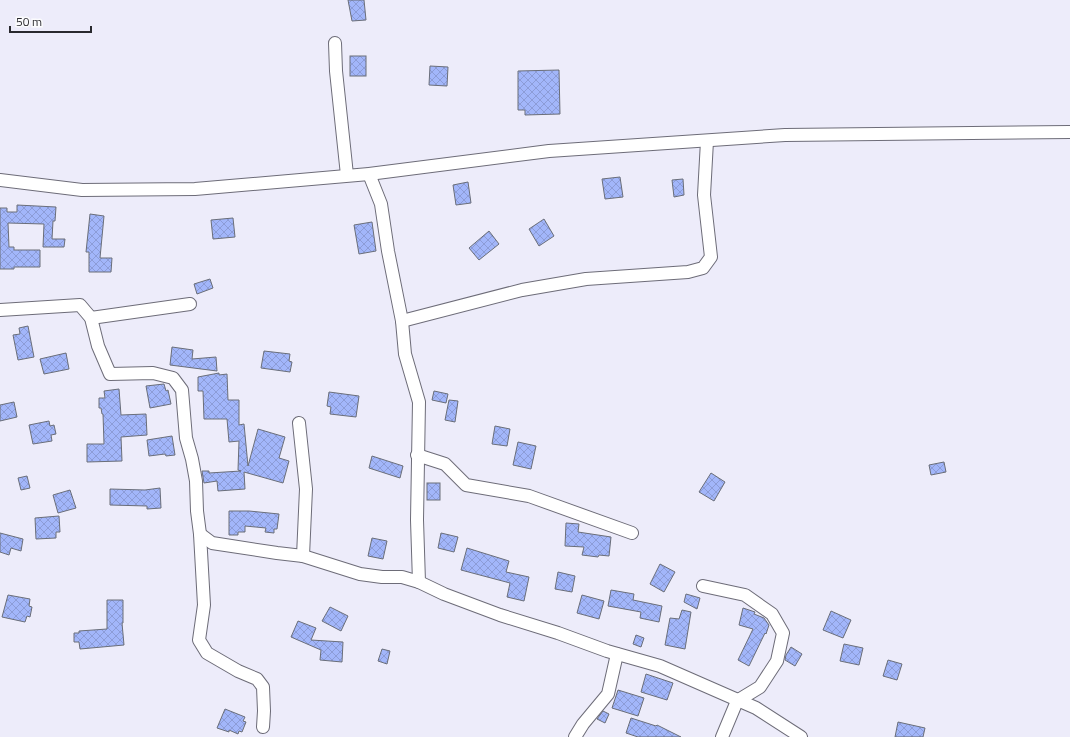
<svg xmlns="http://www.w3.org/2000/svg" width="1070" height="737" viewBox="0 0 1070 737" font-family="'Titillium Web',sans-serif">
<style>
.building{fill:url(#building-cross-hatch);stroke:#6a6e79}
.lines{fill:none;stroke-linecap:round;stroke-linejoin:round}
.minor-casing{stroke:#6d6c78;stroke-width:14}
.minor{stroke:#fff;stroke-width:12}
</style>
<defs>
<pattern id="building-cross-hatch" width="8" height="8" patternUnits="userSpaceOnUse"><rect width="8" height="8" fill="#a2b6fa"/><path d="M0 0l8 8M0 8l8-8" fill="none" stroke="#8c9cd7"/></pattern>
</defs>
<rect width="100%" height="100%" fill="#edecfa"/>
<!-- building -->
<g class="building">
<path d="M348,0H364L366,20L352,21Z"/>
<rect x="350" y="56" width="16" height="20"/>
<path d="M430,66L448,67L447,86L429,85Z"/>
<path d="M559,70L560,114L525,115V110H518V71Z"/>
<path d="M620,177L623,197L605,199L602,179Z"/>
<path d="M683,179L684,195L674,197L672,180Z"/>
<path d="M468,182L471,203L456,205L453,185Z"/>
<path d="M17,205L56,207L55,221H53L52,239H65L64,247H43L44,224L8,223L9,247H14V250H40V267H14V269H0V208H7V212H17Z"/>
<path d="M90,214L104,216L100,258H112L111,272H89V252H86Z"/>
<path d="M233,218L235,237L213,239L211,220Z"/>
<path d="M544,219L554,236L539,246L529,229Z"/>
<path d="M372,222L376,251L359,254L354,225Z"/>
<path d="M489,231L499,244L479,260L469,248Z"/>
<path d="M210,279L213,288L197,294L194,284Z"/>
<path d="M28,326L34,357L18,360L13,335L20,334L19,328Z"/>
<path d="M172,347L193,350L192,359L216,357L217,371L170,365Z"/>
<path d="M264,351L290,354L289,361L292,362L290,372L261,368Z"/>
<path d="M66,353L69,369L44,374L40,359Z"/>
<path d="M219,373V375L227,374L228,400H239V425L244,424L248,466L258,429L285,437L279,458L289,461L283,483L244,472L245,489L218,491L217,481L204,483L202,471H209V473L241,471L238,470L239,441L229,442L227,419H204L203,391H198V377Z"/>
<path d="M164,384L166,391L168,390L171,404L150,408L146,386Z"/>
<path d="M119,389L121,415L146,414L147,435L121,437L122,461L87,462V444H104L103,414H102L101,408H99V398H105L104,391Z"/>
<path d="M434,391L448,394L446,403L432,400Z"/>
<path d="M329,392L359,396L356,417L330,414L331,407L327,406Z"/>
<path d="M449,400L458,401L455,422L445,420Z"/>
<path d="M14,402L17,417L0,421V405Z"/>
<path d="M49,421L50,426L54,425L56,434L51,435L52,441L33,444L29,425Z"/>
<path d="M495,426L510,429L507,446L492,444Z"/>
<path d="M172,436L175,455L166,456L165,454L149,456L147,440Z"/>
<path d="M518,442L536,446L531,469L513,465Z"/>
<path d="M372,456L403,466L400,478L369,468Z"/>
<path d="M944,462L946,472L931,475L929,465Z"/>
<path d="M711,473L725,482L714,501L699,492Z"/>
<path d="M27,476L30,488L21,490L18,478Z"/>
<rect x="427" y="483" width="13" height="17"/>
<path d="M160,488L161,508L147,509V506L110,505V489L145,490Z"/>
<path d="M70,490L76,508L58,513L53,495Z"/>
<path d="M229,511H249L279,514L277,529H274V533L265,532L266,528L245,526V532H238V535H229Z"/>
<path d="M59,516L60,532H56V538L36,539L35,518Z"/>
<path d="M566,523L579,524L578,532L611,537L609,556L599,555L598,557L582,555L584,547L565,546Z"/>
<path d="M0,533L23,539L21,551L11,548L9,555L0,552Z"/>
<path d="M441,533L458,537L454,552L438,548Z"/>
<path d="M372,538L387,541L383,559L368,556Z"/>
<path d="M467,548L509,561L506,572L529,577L524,601L507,597L510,583L461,570Z"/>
<path d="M660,564L675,572L664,592L650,584Z"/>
<path d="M558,572L575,576L572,592L555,589Z"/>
<path d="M611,590L634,594L633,600L662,606L659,622L640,618L641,612L608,606Z"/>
<path d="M686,594L700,598L697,609L684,602Z"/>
<path d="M8,595L30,599L29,606L32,607L30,617L27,616L25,622L2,617Z"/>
<path d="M582,595L604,601L599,619L577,613Z"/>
<path d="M107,600H123V623H122L124,645L80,649L79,642H74V633H79V631L107,629Z"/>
<path d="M330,607L348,616L341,631L322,621Z"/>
<path d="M743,608L755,612L754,614L764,618L769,625L766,634L765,633L749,666L738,660L753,629L739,625Z"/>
<path d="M682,610L691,612L685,649L665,645L670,618L679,619Z"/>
<path d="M831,611L851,620L843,638L823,630Z"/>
<path d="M298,621L316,628L311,640L343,642L342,662L320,660L321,650L291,637Z"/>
<path d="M636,635L644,638L641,647L633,644Z"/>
<path d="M844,644L863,648L859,665L840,661Z"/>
<path d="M791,647L802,654L795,666L785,660L786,655Z"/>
<path d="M382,649L390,651L387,664L378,661Z"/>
<path d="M888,660L902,664L897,680L883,676Z"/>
<path d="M646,674L673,683L667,700L641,692Z"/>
<path d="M618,690L644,698L638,716L612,708Z"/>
<path d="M225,709L245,717L243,721L246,722L242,732L239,731L238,734L229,730V732L217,728Z"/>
<path d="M603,711L609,714L605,723L597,719Z"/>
<path d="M631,718L656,726L657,725L681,737H638L626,733Z"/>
<path d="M898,722L925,728L923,737H895Z"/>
</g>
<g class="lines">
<defs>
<g id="minor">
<path d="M335,43L336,71L347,175"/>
<path d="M369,174L381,204L388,251L402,321L405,354L419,402L417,520L419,582L444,594L500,615L558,633L607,651L660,666L756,708L801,737"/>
<path d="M0,180L82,190L195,189L369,174L549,151L785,135L1070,132"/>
<path d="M0,310L80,305L91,318L98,346L110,374L153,373L173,378L182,390L186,438L192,459L196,481L197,511L200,534L204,605L199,640L207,653L238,671L257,679L263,687L264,711L263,727"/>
<path d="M91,318L190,304"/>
<path d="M402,321L522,290L586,279L688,272L703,268L711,257L704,195L707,141"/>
<path d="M299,423L306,489L303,556"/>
<path d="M417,455L445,464L466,485L529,496L632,533"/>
<path d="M200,534L212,543L277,553L303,556L360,574L382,577H402L419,582"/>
<path d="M703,586L745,595L772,614L783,633L777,661L760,687L737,701L722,737"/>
<path d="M575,737L583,724L608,694L617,654"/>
</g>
</defs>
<!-- minor casing -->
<use href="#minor" class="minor-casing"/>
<!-- minor -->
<use href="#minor" class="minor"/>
</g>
<!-- scale -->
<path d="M10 26v6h81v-6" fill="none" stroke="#29292e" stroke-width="2"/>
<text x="16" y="26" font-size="12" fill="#29292e" stroke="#fbfbfd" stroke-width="3" paint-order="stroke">50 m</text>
</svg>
